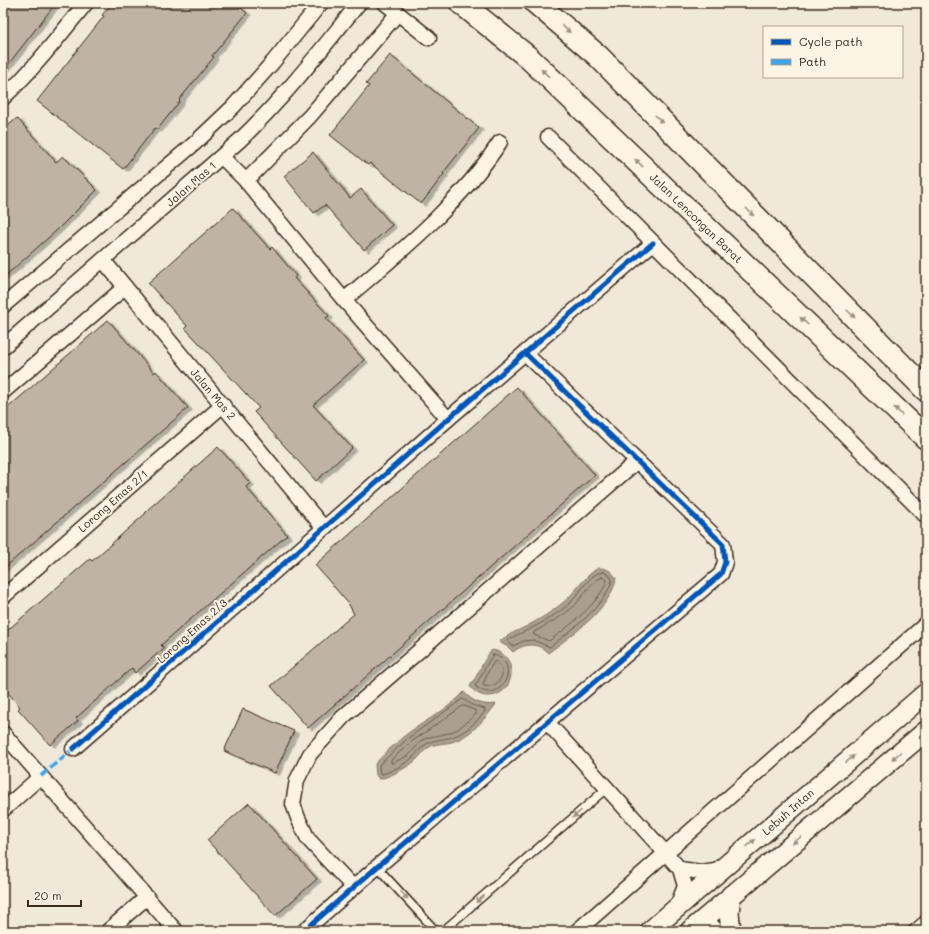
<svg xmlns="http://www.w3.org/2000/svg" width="929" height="934" viewBox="0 0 929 934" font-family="Mali,sans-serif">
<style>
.water{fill:#aaa091;stroke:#7e7163}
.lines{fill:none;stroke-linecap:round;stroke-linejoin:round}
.shore{stroke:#67594c;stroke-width:1}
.building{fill:#beb3a4;stroke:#3b2a1e;filter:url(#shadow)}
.service-casing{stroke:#3b2a1e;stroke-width:10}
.minor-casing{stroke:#3b2a1e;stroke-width:17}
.secondary-casing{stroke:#3b2a1e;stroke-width:22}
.trunk-casing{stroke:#3b2a1e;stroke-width:25}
.service{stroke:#fcf5e5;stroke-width:7}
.minor{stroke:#fcf5e5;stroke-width:14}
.secondary{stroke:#fcf5e5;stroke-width:19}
.trunk{stroke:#fcf5e5;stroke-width:22}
.quiet{stroke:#3fa3ea;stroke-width:4;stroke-dasharray:8 4;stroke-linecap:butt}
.cycleway-casing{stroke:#fcf5e5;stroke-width:8}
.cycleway{stroke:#0057b8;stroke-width:5}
.oneway{fill:#9c9082}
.labels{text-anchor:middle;stroke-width:4;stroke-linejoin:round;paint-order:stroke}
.street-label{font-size:11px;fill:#3b2a1e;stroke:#fcf5e5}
</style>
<defs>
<filter id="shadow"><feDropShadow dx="4.5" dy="2.5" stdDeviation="0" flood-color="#0004"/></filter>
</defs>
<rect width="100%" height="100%" fill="#f0e9d9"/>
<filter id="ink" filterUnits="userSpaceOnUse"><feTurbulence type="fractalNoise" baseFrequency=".025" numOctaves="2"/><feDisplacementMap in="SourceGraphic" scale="8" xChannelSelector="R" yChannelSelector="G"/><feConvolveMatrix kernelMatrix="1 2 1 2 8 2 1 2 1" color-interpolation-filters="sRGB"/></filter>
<g filter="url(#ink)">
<!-- water -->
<g class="water">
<path d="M598,568C607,568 612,571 616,578C612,608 571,636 548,653C538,642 524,643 513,652L508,647L499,642C508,634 518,631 529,625C540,619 550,613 560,605C575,594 583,577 598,568Z"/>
<path d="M492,650C520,654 516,696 488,696C480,696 474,692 470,686C479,675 482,661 492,650Z"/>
<path d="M464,692C472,702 484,706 496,704C485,719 471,736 452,742C444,744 435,743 428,748C423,751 420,757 415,761C408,767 388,778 379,779L376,775L375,764C387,751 399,739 414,729C430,718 451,707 464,692Z"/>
</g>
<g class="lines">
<!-- shore -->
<g class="shore">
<path d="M604,572L610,576L612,579C608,604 569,632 550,647L533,640L524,641L513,646L508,642V640C514,636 521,633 528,630C542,623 558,614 570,603C580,594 589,572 604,572Z"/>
<path d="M602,577L607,580C601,602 567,628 549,641L534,635V632C548,624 562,617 574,606C583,597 590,582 602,577Z"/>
<path d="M493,655C522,660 503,707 476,687L475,685C483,676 485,664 493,655Z"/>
<path d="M495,661C510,669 500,689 484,686L483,684L489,670Z"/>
<path d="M463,699L472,705L485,709V711C477,722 465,733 452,737C443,740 433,739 425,745C420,748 417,754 412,758C407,763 386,775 380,774L379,765L407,739Z"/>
<path d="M463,706H465L476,711V714L458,729L449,733L430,737L422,740L409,755L393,763H391V760L410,743Z"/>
</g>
</g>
<!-- building -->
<g class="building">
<path d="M3,3H56L3,71Z"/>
<path d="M112,3H235L247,13L212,56L214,57L179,100L180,101L157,130L155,128L123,169L37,101L104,16L102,15Z"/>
<path d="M390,55L479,128L443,173L444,174L421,204L370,163L368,165L330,135L369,86L366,84Z"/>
<path d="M17,118L56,162L63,156L97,190L57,230L3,278V130Z"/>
<path d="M313,152L350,198L361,189L392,225L364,250L325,205L314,213L284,176Z"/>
<path d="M233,208L270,249L272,247L296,276L294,278L329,316L326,318L364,360L313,405L352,448L316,481L254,412L259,408L185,328L187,326L148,283Z"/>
<path d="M108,320L154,373L156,371L188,408L3,569V412Z"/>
<path d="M517,387L595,475L308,728L271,686L354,614L348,603L315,565Z"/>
<path d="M218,447L250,483L246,487L287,535L161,645L164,648L135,673L132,668L76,718L78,721L50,745L18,709L20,707L3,687V634L90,559L92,561L146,513L145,512Z"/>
<path d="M243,709L294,731L275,773L224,751Z"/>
<path d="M249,803L317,879L275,916L207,840Z"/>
</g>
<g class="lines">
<defs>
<g id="service">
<path d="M377,867L436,931"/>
<path d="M443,931L607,788"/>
<path d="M911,931L926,918"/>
</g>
<g id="minor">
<path d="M385,3L429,38"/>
<path d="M3,98C34,69 59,36 86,3"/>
<path d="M548,137L926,516"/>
<path d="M222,157L246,181L344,300L448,419"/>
<path d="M246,181L310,116L398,13"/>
<path d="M103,260L323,527"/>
<path d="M344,300C400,252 459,205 500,142"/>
<path d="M3,306L195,143L233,107L273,62L321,3"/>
<path d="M3,347L240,140C284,98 321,50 359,3"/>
<path d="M3,392L125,287"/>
<path d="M3,597L223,405"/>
<path d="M547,722L680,869L685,886L677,906"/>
<path d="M3,733L176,931"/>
<path d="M73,749L448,419L653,243"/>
<path d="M3,810L41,776"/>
<path d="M680,869L701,872L722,869"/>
<path d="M353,887L308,839L298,818L293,804L297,780L310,754L343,717L637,461"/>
<path d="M705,918L717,931"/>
<path d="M108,931L147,897"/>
<path d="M304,931L377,867L721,574L725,562L723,544L525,353"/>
<path d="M577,931L926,624"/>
</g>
<g id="secondary">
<path d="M650,931L926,693"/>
<path d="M690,931L926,731"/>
<path d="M731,931L729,913L731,895"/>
</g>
<g id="trunk">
<path d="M461,3L529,58L926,438"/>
<path d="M536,3L598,56L926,390"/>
</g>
</defs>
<!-- service casing -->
<use href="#service" class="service-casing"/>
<!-- minor casing -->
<use href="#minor" class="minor-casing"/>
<!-- secondary casing -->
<use href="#secondary" class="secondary-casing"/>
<!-- trunk casing -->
<use href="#trunk" class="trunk-casing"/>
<!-- service -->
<use href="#service" class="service"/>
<!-- minor -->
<use href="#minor" class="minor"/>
<!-- secondary -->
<use href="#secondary" class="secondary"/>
<!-- trunk -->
<use href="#trunk" class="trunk"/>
<!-- quiet -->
<path class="quiet" d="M41,776L73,749"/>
<defs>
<g id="cycleway">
<path d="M73,749L448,419L653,243"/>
<path d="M304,931L377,867L721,574L725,562L723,544L525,353"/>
</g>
</defs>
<!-- cycleway casing -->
<use href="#cycleway" class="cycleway-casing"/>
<!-- cycleway -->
<use href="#cycleway" class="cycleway"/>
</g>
<!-- one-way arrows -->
<defs><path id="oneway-solid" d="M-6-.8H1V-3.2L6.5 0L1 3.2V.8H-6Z"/></defs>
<g class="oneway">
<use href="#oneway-solid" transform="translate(566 29) rotate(41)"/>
<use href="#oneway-solid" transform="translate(545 73) rotate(-136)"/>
<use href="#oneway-solid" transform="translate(659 119) rotate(45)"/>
<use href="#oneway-solid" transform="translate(639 163) rotate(-136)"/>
<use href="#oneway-solid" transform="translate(750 212) rotate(45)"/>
<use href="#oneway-solid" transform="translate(851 314) rotate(45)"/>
<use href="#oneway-solid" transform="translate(804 321) rotate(-136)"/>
<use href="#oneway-solid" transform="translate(898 411) rotate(-136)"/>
<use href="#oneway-solid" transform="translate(896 756) rotate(140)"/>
<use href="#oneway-solid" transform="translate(850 759) rotate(-41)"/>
<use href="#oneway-solid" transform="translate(577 814) rotate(139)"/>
<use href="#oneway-solid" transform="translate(797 840) rotate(140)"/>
<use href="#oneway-solid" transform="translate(751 843) rotate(-41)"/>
<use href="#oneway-solid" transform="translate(404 895) rotate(48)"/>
<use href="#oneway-solid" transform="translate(480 899) rotate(139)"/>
</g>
</g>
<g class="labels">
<!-- street labels -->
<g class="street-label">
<text transform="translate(191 184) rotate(-41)" y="4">Jalan Mas 1</text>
<text transform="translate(696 218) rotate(44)" y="4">Jalan Lencongan Barat</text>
<text transform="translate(213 394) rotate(50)" y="4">Jalan Mas 2</text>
<text transform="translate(113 501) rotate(-41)" y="4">Lorong Emas 2/1</text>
<text transform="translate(192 631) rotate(-42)" y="4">Lorong Emas 2/3</text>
<text transform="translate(788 812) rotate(-41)" y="4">Lebuh Intan</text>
</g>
</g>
<!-- margin -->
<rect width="929" height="934" fill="none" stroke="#fcf5e5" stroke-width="16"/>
<rect x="8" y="8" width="913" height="918" fill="none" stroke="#3b2a1e" stroke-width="1.5" filter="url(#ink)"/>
<!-- legend -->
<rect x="763" y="26" width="140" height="52" fill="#fcf5e5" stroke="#afa495"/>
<rect x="771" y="39" width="20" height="6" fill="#0057b8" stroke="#afa495"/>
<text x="799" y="46" font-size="12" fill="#3b2a1e">Cycle path</text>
<rect x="771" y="59" width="20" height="6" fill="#3fa3ea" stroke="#afa495"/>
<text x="799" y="66" font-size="12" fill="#3b2a1e">Path</text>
<!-- scale -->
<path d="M28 900v6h53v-6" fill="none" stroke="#3b2a1e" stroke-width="2"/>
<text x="34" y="900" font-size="12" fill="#3b2a1e" stroke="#fcf5e5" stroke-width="3" paint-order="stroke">20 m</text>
</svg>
